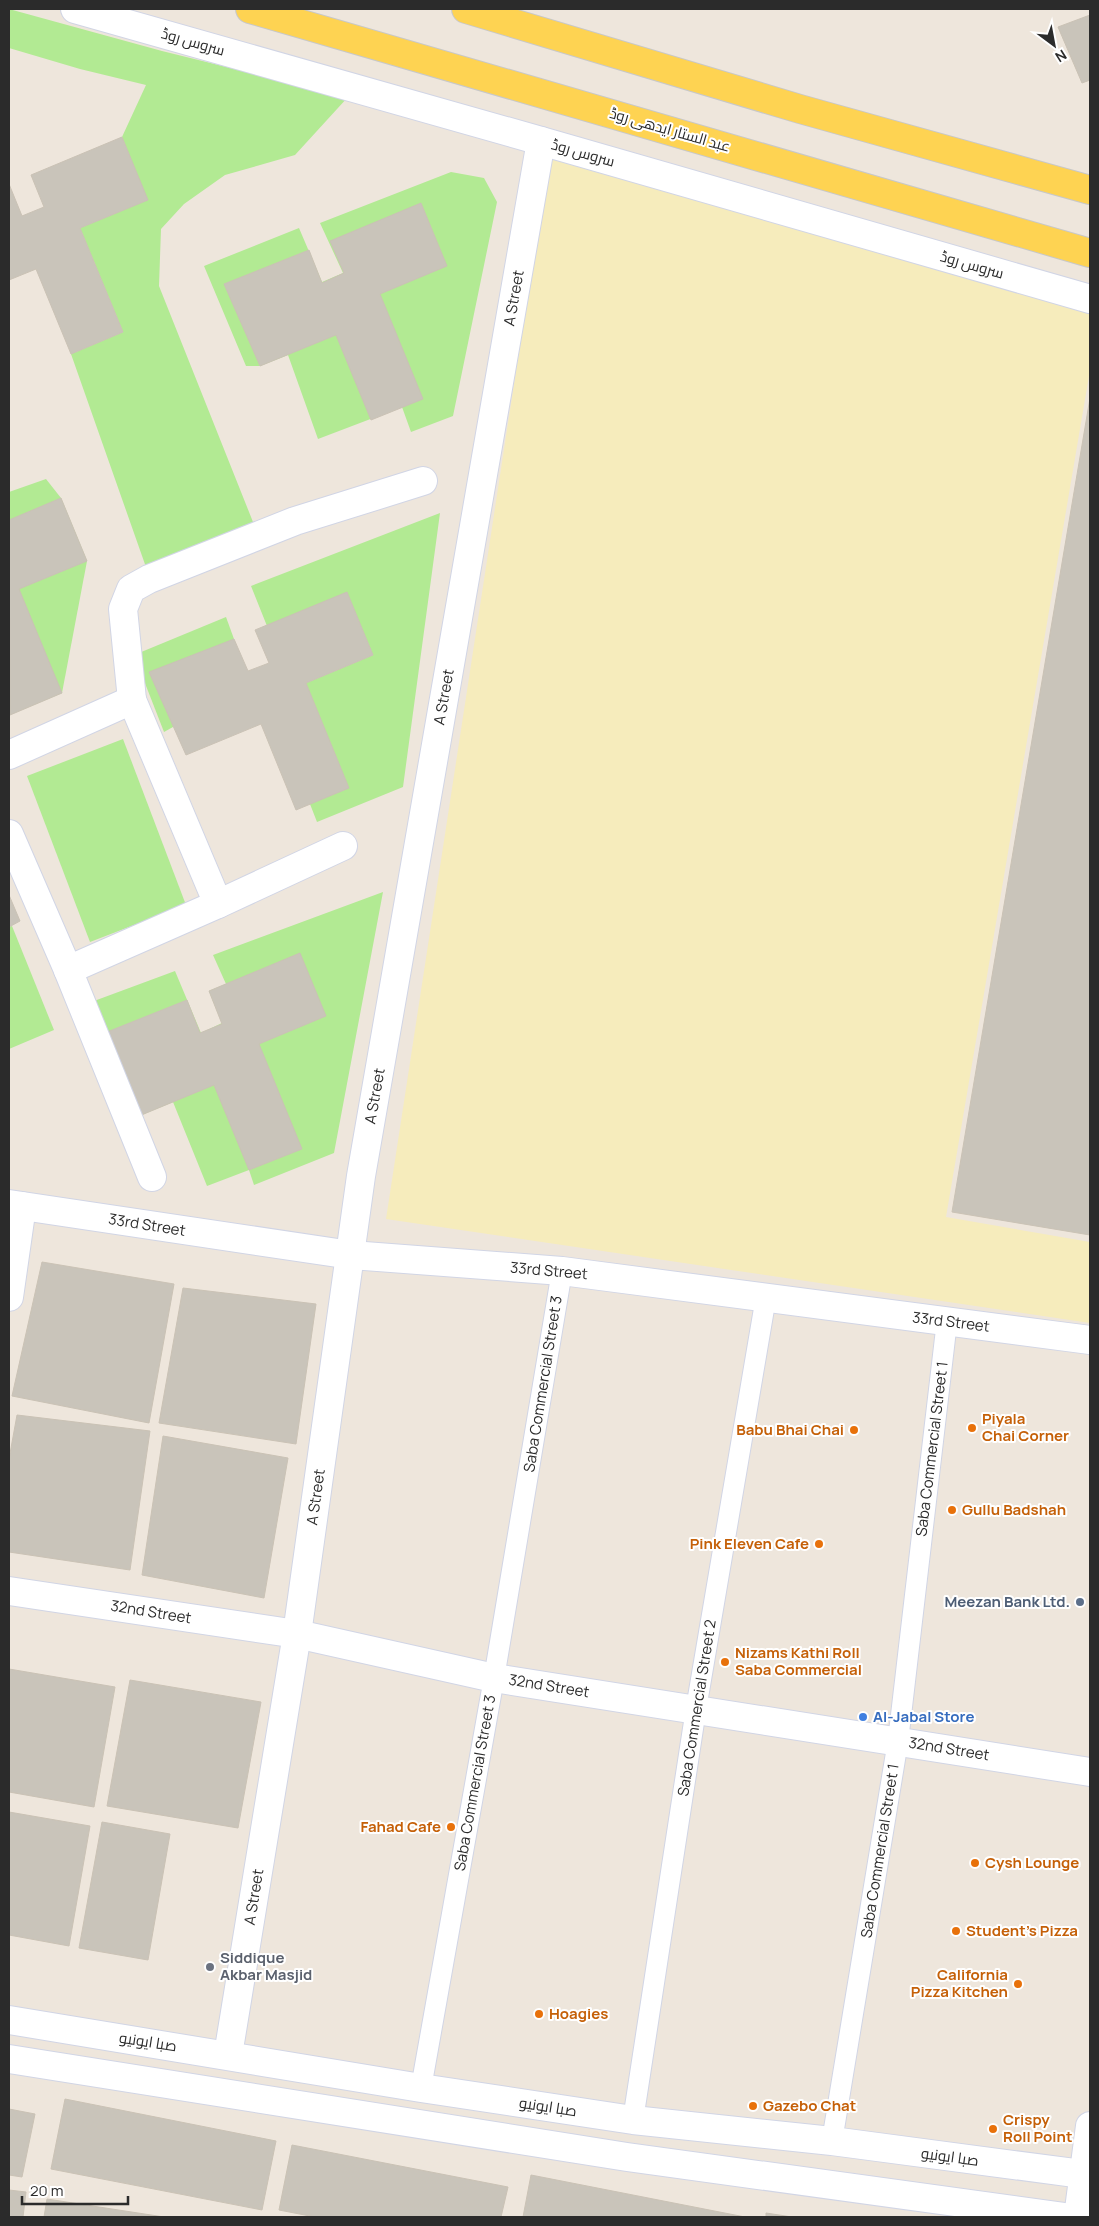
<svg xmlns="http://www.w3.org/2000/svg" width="1099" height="2226" viewBox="0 0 1099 2226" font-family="Manrope,Cairo,sans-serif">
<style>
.green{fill:#b2ea93}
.sand{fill:#f6ecbc}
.building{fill:#c9c4ba;stroke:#cac2b5}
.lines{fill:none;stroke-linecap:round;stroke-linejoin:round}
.lane-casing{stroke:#d1d5e5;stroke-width:22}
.street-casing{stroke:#d1d5e5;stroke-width:30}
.secondary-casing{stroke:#d1d5e5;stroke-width:30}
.primary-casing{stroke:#c8c8c8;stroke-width:30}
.lane{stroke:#fff;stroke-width:20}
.street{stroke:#fff;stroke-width:28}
.secondary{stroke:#fff;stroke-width:28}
.primary{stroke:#fed352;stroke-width:28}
.food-dot{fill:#e8710a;stroke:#fff;stroke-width:2}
.service-dot{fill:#5c6f8a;stroke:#fff;stroke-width:2}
.shop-dot{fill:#3f7fe0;stroke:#fff;stroke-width:2}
.worship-dot{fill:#6b7280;stroke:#fff;stroke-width:2}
.labels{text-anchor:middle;stroke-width:4;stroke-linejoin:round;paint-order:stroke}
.street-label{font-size:15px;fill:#2b2b2b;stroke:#fff}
.food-label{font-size:15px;font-weight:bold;fill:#c56008;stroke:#fff;text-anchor:start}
.service-label{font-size:15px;font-weight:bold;fill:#4e5e75;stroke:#fff;text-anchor:end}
.shop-label{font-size:15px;font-weight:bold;fill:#366cbe;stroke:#fff;text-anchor:start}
.worship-label{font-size:15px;font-weight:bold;fill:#5b616d;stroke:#fff;text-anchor:start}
</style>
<rect width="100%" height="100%" fill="#eee6dc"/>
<!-- green -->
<g class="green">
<path d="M9,9L162,51L348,97L295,155L225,175L184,204L161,229L159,286L255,527L147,570L71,354L123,332L80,228L147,200L122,137L146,85L80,69L9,48Z"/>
<path d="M451,172L484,178L497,202L453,416L411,432L402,407L318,439L288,355L260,366H246L204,266L299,228L322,282L343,273L320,223Z"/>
<path d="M46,479L61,498L87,561L62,693L9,715V492Z"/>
<path d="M440,513L403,787L317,822L310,804L306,683L373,655L347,593L267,626L251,586Z"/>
<path d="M226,617L234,639L173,727L164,732L134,655Z"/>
<path d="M123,739L186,905L90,942L27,776Z"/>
<path d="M383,892L334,1153L254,1185L249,1170L207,1186L173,1102L139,1116L94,1001L175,971L201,1033L222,1023L209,991L226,984L213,955Z"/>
<path d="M12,926L54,1030L9,1049V927Z"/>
</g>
<!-- sand -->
<path class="sand" d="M549,156L1090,313V370L946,1217L1090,1242V1323L386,1219Z"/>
<!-- building -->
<g class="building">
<path d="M1090,15V80L1082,83L1058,27Z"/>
<path d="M122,137L148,200L80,228L123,332L71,354L36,269L9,280V184L22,216L44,207L31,175Z"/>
<path d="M421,203L447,266L380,294L423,399L371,420L336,335L260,366L224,284L309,250L322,283L344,273L330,241Z"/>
<path d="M1090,398V1235L952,1212Z"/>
<path d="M61,498L87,561L19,589L62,693L10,715L9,520Z"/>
<path d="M347,592L373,655L306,683L349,788L296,810L261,724L186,755L149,672L234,639L248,671L269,663L255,630Z"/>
<path d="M9,895L20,921L9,927Z"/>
<path d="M300,953L326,1016L259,1044L302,1149L249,1170L214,1085L139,1116L102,1034L187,1000L200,1033L222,1024L209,991Z"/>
<path d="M42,1262L174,1284L149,1423L12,1396Z"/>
<path d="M183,1288L316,1304L296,1444L159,1423Z"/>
<path d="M17,1415L150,1431L130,1570L9,1552V1459Z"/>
<path d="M163,1436L288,1458L264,1598L142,1575Z"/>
<path d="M9,1669L115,1687L94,1807L9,1792Z"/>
<path d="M130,1680L261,1702L238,1828L107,1806Z"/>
<path d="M9,1812L90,1826L69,1946L9,1935Z"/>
<path d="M102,1822L170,1834L148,1960L79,1948Z"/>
<path d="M65,2099L276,2141L262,2210L51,2169Z"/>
<path d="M9,2109L35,2114L22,2177L9,2175Z"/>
<path d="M292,2145L508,2187L501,2217H315L279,2210Z"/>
<path d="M531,2175L745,2217H523Z"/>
<path d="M9,2190L26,2192L23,2217H9Z"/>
<path d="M47,2199L164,2217H44Z"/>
<path d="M766,2213L792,2217H766Z"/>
</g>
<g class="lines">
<defs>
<g id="lane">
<path d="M421,2088L494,1678L562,1271"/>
<path d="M633,2120L696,1709L766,1297"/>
<path d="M832,2141L898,1741L947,1321"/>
</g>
<g id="street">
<path d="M75,9L541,141L1090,299"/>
<path d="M9,755L132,700L123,609L131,589L149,579L295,521L423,481"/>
<path d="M9,834L68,970L152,1177"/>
<path d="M218,904L343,846"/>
<path d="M68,970L218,904L132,700"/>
<path d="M9,1204L351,1255L562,1271L1090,1340"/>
<path d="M9,1297L22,1206"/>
<path d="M9,1591L297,1634L494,1678L1090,1772"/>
<path d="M228,2055L297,1634L361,1176L541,141"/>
</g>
<g id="secondary">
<path d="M9,2020L421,2088L633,2120L832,2141L1090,2175"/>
<path d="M9,2059L627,2157L1065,2217"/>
<path d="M1078,2217L1090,2126"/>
</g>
<g id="primary">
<path d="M250,9L1090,253"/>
<path d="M466,9L800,109L1090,190"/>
</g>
</defs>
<!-- lane casing -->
<use href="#lane" class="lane-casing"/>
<!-- street casing -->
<use href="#street" class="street-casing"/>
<!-- secondary casing -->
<use href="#secondary" class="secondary-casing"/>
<!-- primary casing -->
<use href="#primary" class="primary-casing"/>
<!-- lane -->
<use href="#lane" class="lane"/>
<!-- street -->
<use href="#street" class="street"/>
<!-- secondary -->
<use href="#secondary" class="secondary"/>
<!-- primary -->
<use href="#primary" class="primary"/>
</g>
<!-- markers -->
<g class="food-dot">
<circle cx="972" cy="1428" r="5"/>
<circle cx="854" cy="1430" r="5"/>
<circle cx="952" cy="1510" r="5"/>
<circle cx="819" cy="1544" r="5"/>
<circle cx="725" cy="1662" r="5"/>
<circle cx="451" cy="1827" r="5"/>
<circle cx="975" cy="1863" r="5"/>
<circle cx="956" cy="1931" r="5"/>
<circle cx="1018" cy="1984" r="5"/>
<circle cx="539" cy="2014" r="5"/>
<circle cx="753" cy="2106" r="5"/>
<circle cx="993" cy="2129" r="5"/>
</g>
<circle class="service-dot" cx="1080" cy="1602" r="5"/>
<circle class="shop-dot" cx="863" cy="1717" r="5"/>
<circle class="worship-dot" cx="210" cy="1967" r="5"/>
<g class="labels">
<!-- street labels -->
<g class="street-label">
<text transform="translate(193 42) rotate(16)" y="5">سروس روڈ</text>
<text transform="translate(670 130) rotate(16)" y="5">عبد الستار ایدھی روڈ</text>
<text transform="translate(583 153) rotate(16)" y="5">سروس روڈ</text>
<text transform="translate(972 265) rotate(16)" y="5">سروس روڈ</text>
<text transform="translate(514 298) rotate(-80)" y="5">A Street</text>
<text transform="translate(444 697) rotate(-80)" y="5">A Street</text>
<text transform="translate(375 1096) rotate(-80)" y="5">A Street</text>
<text transform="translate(147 1225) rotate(9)" y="5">33rd Street</text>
<text transform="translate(549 1271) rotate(5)" y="5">33rd Street</text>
<text transform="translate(951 1322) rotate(7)" y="5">33rd Street</text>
<text transform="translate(543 1384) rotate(-81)" y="5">Saba Commercial Street 3</text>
<text transform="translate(932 1449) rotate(-83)" y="5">Saba Commercial Street 1</text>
<text transform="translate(316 1497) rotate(-82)" y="5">A Street</text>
<text transform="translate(151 1612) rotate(9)" y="5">32nd Street</text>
<text transform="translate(549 1686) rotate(9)" y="5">32nd Street</text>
<text transform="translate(697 1708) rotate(-81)" y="5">Saba Commercial Street 2</text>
<text transform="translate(949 1749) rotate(9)" y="5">32nd Street</text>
<text transform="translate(475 1783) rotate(-80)" y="5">Saba Commercial Street 3</text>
<text transform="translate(880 1851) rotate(-81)" y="5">Saba Commercial Street 1</text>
<text transform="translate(254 1897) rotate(-81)" y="5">A Street</text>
<text transform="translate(148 2042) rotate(9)" y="5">صبا ایونیو</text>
<text transform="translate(548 2107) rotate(9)" y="5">صبا ایونیو</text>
<text transform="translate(950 2157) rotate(8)" y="5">صبا ایونیو</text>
</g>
<!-- food labels -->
<g class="food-label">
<text x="982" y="1424">Piyala<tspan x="982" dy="17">Chai Corner</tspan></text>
<text x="844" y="1435" text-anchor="end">Babu Bhai Chai</text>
<text x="962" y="1515">Gullu Badshah</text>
<text x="809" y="1549" text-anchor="end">Pink Eleven Cafe</text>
<text x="735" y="1658">Nizams Kathi Roll<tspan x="735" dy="17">Saba Commercial</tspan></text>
<text x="441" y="1832" text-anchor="end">Fahad Cafe</text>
<text x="985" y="1868">Cysh Lounge</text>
<text x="966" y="1936">Student's Pizza</text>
<text x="1008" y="1980" text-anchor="end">California<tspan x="1008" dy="17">Pizza Kitchen</tspan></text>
<text x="549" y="2019">Hoagies</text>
<text x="763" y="2111">Gazebo Chat</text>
<text x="1003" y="2125">Crispy<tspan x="1003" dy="17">Roll Point</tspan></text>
</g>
<!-- service labels -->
<g class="service-label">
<text x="1070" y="1607">Meezan Bank Ltd.</text>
</g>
<!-- shop labels -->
<g class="shop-label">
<text x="873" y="1722">Al-Jabal Store</text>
</g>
<!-- worship labels -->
<g class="worship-label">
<text x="220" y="1963">Siddique<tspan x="220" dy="17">Akbar Masjid</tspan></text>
</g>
</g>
<!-- border -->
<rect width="1099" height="2226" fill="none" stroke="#2b2b2b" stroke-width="20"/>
<!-- north arrow -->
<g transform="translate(1054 45) rotate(148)" stroke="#ffffff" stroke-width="4" paint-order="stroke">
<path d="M0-4L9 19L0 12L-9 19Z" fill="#2b2b2b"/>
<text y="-8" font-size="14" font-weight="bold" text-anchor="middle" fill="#2b2b2b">N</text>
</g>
<!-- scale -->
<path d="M22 2196v8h106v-8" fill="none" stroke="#2b2b2b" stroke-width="2.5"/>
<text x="30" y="2196" font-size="15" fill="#2b2b2b" stroke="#ffffff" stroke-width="4" paint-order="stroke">20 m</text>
</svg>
